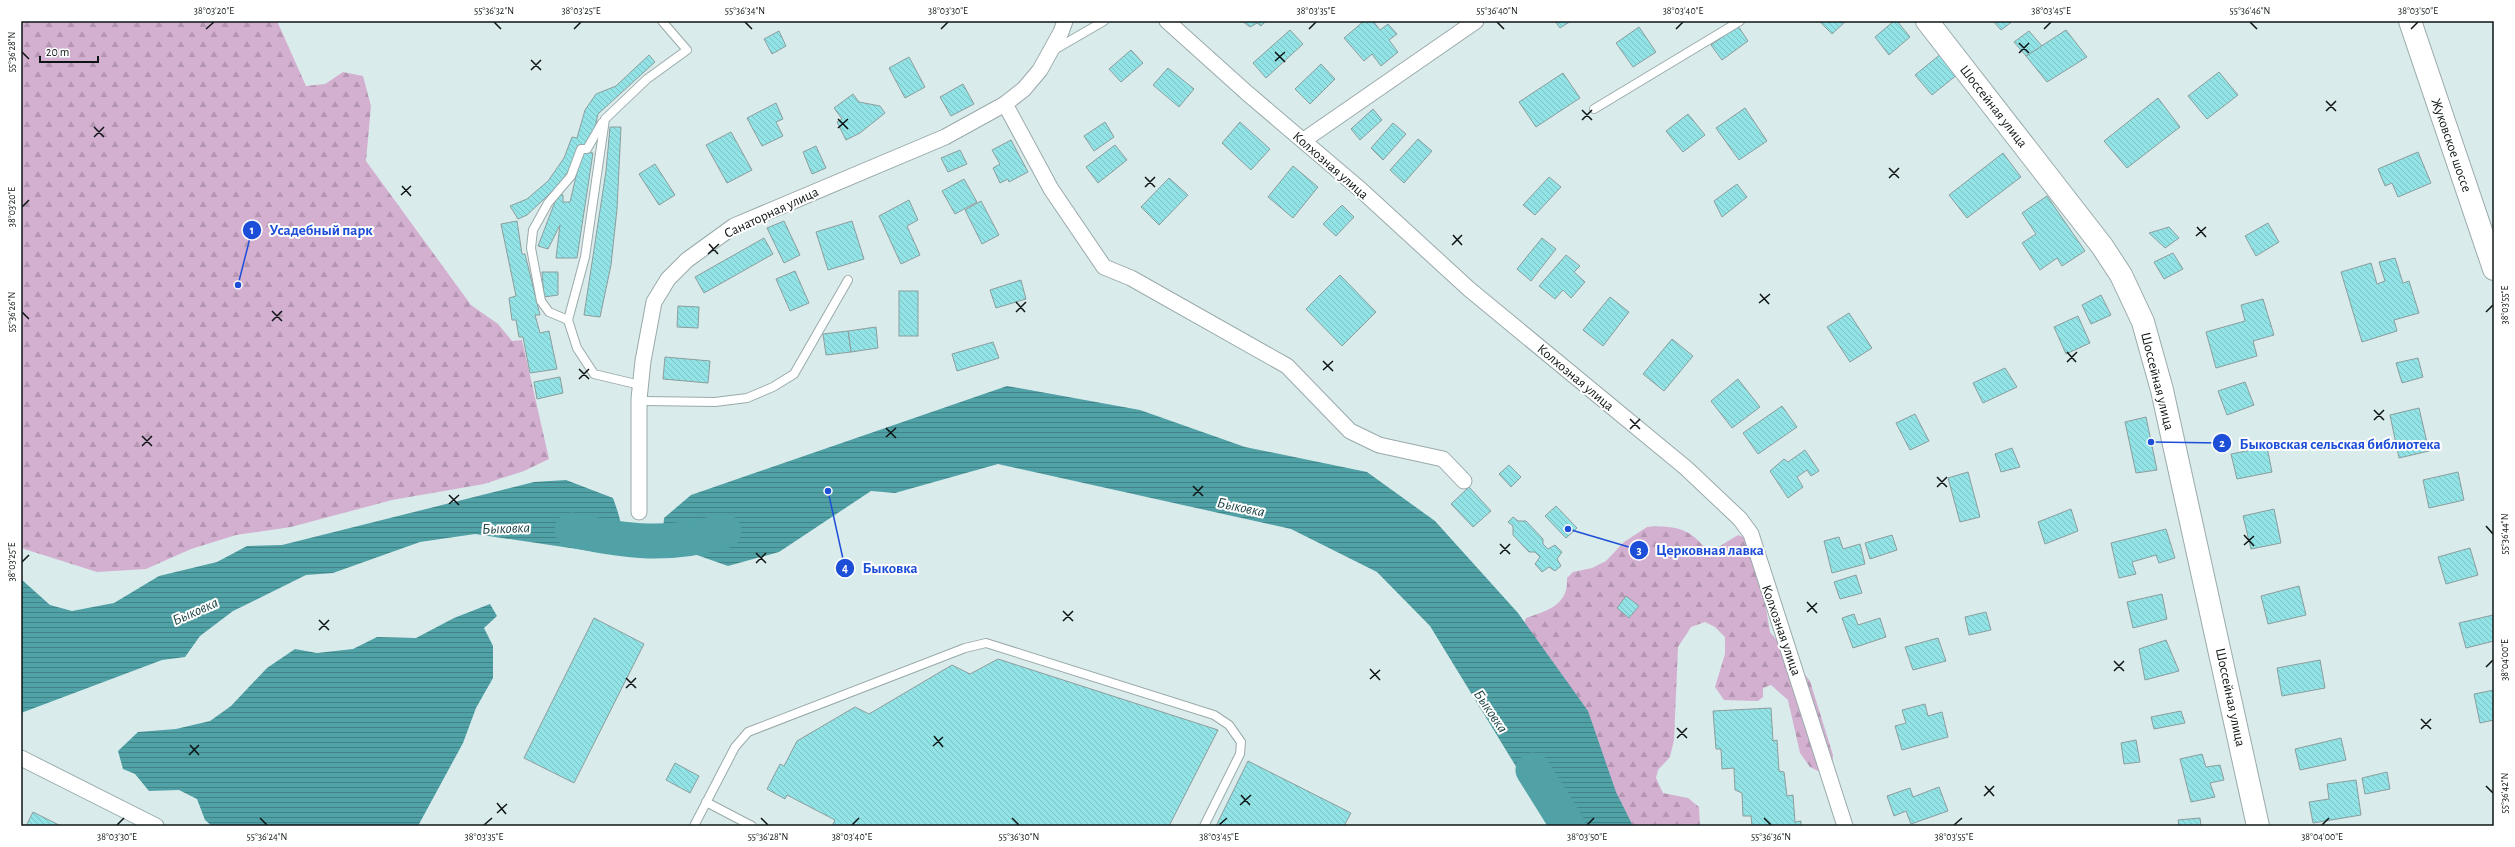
<svg xmlns="http://www.w3.org/2000/svg" width="2515" height="847" viewBox="0 0 2515 847" font-family="'Alegreya Sans',sans-serif">
<style>
.forest{fill:url(#forest-firs)}
.water{fill:url(#water-rules)}
.lines{fill:none;stroke-linecap:round;stroke-linejoin:round}
.river{stroke:#50a2a6;stroke-width:35}
.building{fill:url(#building-back-hatch);stroke:#8d9d9d}
.lane-casing{stroke:#9aaaab;stroke-width:10}
.street-casing{stroke:#9aaaab;stroke-width:17}
.secondary-casing{stroke:#9aaaab;stroke-width:24}
.primary-casing{stroke:#9aaaab;stroke-width:24}
.lane{stroke:#fff;stroke-width:8}
.street{stroke:#fff;stroke-width:15}
.secondary{stroke:#fff;stroke-width:22}
.primary{stroke:#fff;stroke-width:22}
.ticks{fill:none;stroke:#0e1414;stroke-width:1.5}
.labels{text-anchor:middle;stroke-width:4;stroke-linejoin:round;paint-order:stroke}
.street-label{font-size:14px;fill:#0e1414;stroke:#fff}
.water-label{font-size:15px;font-style:italic;fill:#1a4143;stroke:#fff}
.leader{fill:none;stroke:#1d4ed8;stroke-width:1.5}
.callout-dot{fill:#1d4ed8;stroke:#fff;stroke-width:1.5}
.mark-label{font-size:12px;text-anchor:middle;font-weight:bold;fill:#fff}
.callout-label{font-size:15px;text-anchor:middle;font-weight:bold;fill:#1d4ed8;stroke:#fff;stroke-width:4;stroke-linejoin:round;paint-order:stroke}
.neatline{fill:none;stroke:#0e1414;stroke-width:1.5}
.ticks-label{font-size:10px;text-anchor:middle;fill:#0e1414}
</style>
<defs>
<pattern id="forest-firs" width="22" height="20" patternUnits="userSpaceOnUse"><rect width="22" height="20" fill="#d3b0d0"/><path d="M5 1l3.5 6h-7zM16 11l3.5 6h-7z" fill="#b496b2"/></pattern>
<pattern id="water-rules" width="6" height="5" patternUnits="userSpaceOnUse"><rect width="6" height="5" fill="#50a2a6"/><path d="M0 2.5h6" fill="none" stroke="#418386"/></pattern>
<pattern id="building-back-hatch" width="6" height="6" patternUnits="userSpaceOnUse"><rect width="6" height="6" fill="#91e3e6"/><path d="M-1 5l2 2M0 0l6 6M5-1l2 2" fill="none" stroke="#7cc2c4"/></pattern>
</defs>
<rect width="100%" height="100%" fill="#daebec"/>
<!-- forest -->
<g class="forest">
<path d="M21,21H277L306,86L325,84L343,72L363,76L371,106L366,161L471,305L498,324L512,341L522,340L549,459L524,471L484,484L392,500L291,527L236,535L191,549L146,569L97,572L21,548Z"/>
<path d="M1647,527C1664,526 1679,526 1693,536C1701,542 1703,548 1712,551L1738,535L1755,542L1770,632L1810,681L1833,755L1832,771L1824,774L1810,767L1800,753L1788,700L1771,685L1763,688V697L1758,701L1724,700L1715,687L1725,654V637L1715,627L1705,622L1691,627L1678,647L1674,740L1670,757L1658,770L1656,778L1663,793L1688,798L1699,807L1700,826H1623L1523,627L1526,618C1547,611 1569,605 1567,578L1573,572L1592,568L1606,561L1624,542Z"/>
</g>
<!-- water -->
<g class="water">
<path d="M1007,386L1140,410L1245,447L1367,472L1435,521L1518,613L1588,711L1616,792L1633,826H1574L1520,773L1430,626L1377,572L1291,529L998,464L895,493L871,491L779,552L728,566L694,554L663,532L664,518L691,495Z"/>
<path d="M566,480L613,498C622,524 628,535 604,553L475,534L420,542L333,573L306,575L233,611L200,636L185,657L162,660L21,713V579L50,605L72,611L114,603L159,576L217,562L247,546L282,545L534,482Z"/>
<path d="M490,604L497,616L484,628L493,646V678L476,708L463,743L418,826H212L205,820L197,799L179,790L149,791L135,774L123,769L118,751L138,732L176,729L210,721L231,706L267,668L295,649L317,653L353,649L377,637L416,638L454,618Z"/>
</g>
<g class="lines">
<!-- river -->
<g class="river">
<path d="M572,530C627,542 669,547 724,531"/>
<path d="M1533,770L1568,826"/>
</g>
</g>
<!-- building -->
<g class="building">
<path d="M1242,21H1266L1261,26L1257,23L1250,27Z"/>
<path d="M1364,21H1373L1380,30L1388,24L1397,34L1389,40L1398,52L1381,66L1372,54L1364,61L1344,38Z"/>
<path d="M1555,21H1571L1560,28Z"/>
<path d="M1819,21H1846L1832,34Z"/>
<path d="M1894,21H1897L1910,37L1889,55L1875,37Z"/>
<path d="M1993,21H2013L2001,30Z"/>
<path d="M1738,26L1748,41L1722,60L1711,45Z"/>
<path d="M1639,27L1656,52L1633,67L1616,43Z"/>
<path d="M1290,30L1303,44L1266,78L1253,63Z"/>
<path d="M2066,30L2087,57L2047,82L2026,56Z"/>
<path d="M779,31L786,46L772,54L764,39Z"/>
<path d="M2029,31L2042,46L2026,56L2014,42Z"/>
<path d="M1131,50L1143,63L1121,82L1109,69Z"/>
<path d="M1942,53L1958,74L1932,95L1915,75Z"/>
<path d="M649,55L655,62L598,114L594,132L559,185L527,215L518,219L510,206L527,199L548,181L564,158L572,137L577,138L585,110L596,94L616,86Z"/>
<path d="M909,57L925,87L905,98L889,68Z"/>
<path d="M1321,64L1335,79L1310,104L1295,89Z"/>
<path d="M1168,68L1194,89L1179,107L1153,85Z"/>
<path d="M2219,72L2238,95L2207,119L2188,96Z"/>
<path d="M1563,73L1580,98L1536,127L1519,102Z"/>
<path d="M963,84L974,104L951,116L940,97Z"/>
<path d="M853,94L859,102L880,106L885,113L860,133L846,140L837,122L842,119L834,108Z"/>
<path d="M2158,98L2180,127L2127,168L2104,141Z"/>
<path d="M776,103L783,119L776,122L783,136L762,146L747,118Z"/>
<path d="M1745,108L1767,141L1739,160L1716,128Z"/>
<path d="M1373,109L1382,120L1360,140L1351,129Z"/>
<path d="M1688,114L1705,135L1683,152L1666,131Z"/>
<path d="M1105,122L1114,137L1094,151L1084,136Z"/>
<path d="M1240,122L1270,149L1251,170L1222,143Z"/>
<path d="M1393,123L1406,134L1383,160L1371,148Z"/>
<path d="M610,127H621L617,209L611,265L600,317L584,315L606,171Z"/>
<path d="M731,132L752,170L727,183L706,145Z"/>
<path d="M1418,139L1432,151L1404,183L1390,170Z"/>
<path d="M1011,140L1028,172L1009,182L1008,179L1000,183L993,168L1000,164L992,150Z"/>
<path d="M1115,145L1127,160L1098,183L1086,167Z"/>
<path d="M816,146L826,168L812,174L803,152Z"/>
<path d="M960,150L967,164L948,172L941,158Z"/>
<path d="M582,151L593,153L577,258H556L560,225L548,249L538,246L558,194L563,195V202H570Z"/>
<path d="M2418,152L2431,183L2398,197L2392,183L2385,186L2378,169Z"/>
<path d="M2003,153L2021,177L1967,218L1949,195Z"/>
<path d="M655,164L675,195L659,205L639,174Z"/>
<path d="M1293,166L1318,187L1293,218L1268,197Z"/>
<path d="M1549,177L1561,187L1535,215L1523,205Z"/>
<path d="M1169,178L1188,195L1159,225L1141,207Z"/>
<path d="M964,179L977,202L955,214L942,191Z"/>
<path d="M1737,184L1747,197L1722,217L1714,201Z"/>
<path d="M2047,196L2085,251L2062,266L2057,258L2040,270L2022,243L2036,234L2022,213Z"/>
<path d="M909,200L918,220L907,226L920,255L901,264L879,216Z"/>
<path d="M981,201L999,235L982,244L965,210Z"/>
<path d="M1342,205L1354,217L1336,236L1323,224Z"/>
<path d="M517,221L522,254H525L540,315H535L540,333L549,331L557,369L530,373L523,337H519L516,320H512L509,298L516,296L501,224Z"/>
<path d="M784,221L800,255L784,263L767,228Z"/>
<path d="M852,221L864,259L828,270L816,232Z"/>
<path d="M2268,223L2279,242L2256,256L2245,236Z"/>
<path d="M2169,227L2179,238L2165,248L2149,233Z"/>
<path d="M764,238L773,254L704,293L695,277Z"/>
<path d="M1542,238L1556,249L1531,281L1517,269Z"/>
<path d="M2173,253L2183,269L2164,279L2154,262Z"/>
<path d="M1566,255L1580,266L1574,272L1585,282L1571,298L1563,290L1555,299L1539,286Z"/>
<path d="M2395,258L2403,283L2409,281L2419,313L2394,320L2397,331L2362,342L2341,272L2371,263L2377,284L2385,281L2379,262Z"/>
<path d="M795,271L809,303L790,311L776,279Z"/>
<path d="M542,272H558V295L544,297Z"/>
<path d="M1340,275L1376,312L1342,346L1306,309Z"/>
<path d="M1021,280L1026,299L996,308L990,290Z"/>
<rect x="899" y="291" width="19" height="45"/>
<path d="M2101,295L2111,315L2091,324L2082,305Z"/>
<path d="M1610,297L1629,312L1603,346L1583,330Z"/>
<path d="M2263,299L2274,335L2253,341L2257,356L2216,368L2206,332L2245,321L2241,305Z"/>
<path d="M678,306L699,307L698,328L677,327Z"/>
<path d="M1849,313L1872,348L1850,362L1827,327Z"/>
<path d="M2078,316L2090,343L2066,354L2054,327Z"/>
<path d="M876,327L878,348L851,352L848,331Z"/>
<path d="M848,331L851,352L826,355L823,334Z"/>
<path d="M1672,339L1693,356L1664,391L1643,374Z"/>
<path d="M993,342L999,358L957,371L952,354Z"/>
<path d="M665,357L710,361L708,383L663,379Z"/>
<path d="M2418,358L2423,377L2402,383L2396,363Z"/>
<path d="M2005,368L2017,387L1983,403L1973,383Z"/>
<path d="M560,377L563,393L537,399L534,382Z"/>
<path d="M1738,379L1760,407L1732,428L1711,401Z"/>
<path d="M2245,382L2254,405L2227,415L2218,391Z"/>
<path d="M1782,406L1797,427L1758,454L1743,433Z"/>
<path d="M2419,408L2429,451L2399,458L2390,415Z"/>
<path d="M1915,414L1929,441L1910,450L1896,423Z"/>
<path d="M2146,417L2157,470L2136,473L2125,422Z"/>
<path d="M2267,447L2272,472L2237,479L2231,454Z"/>
<path d="M2012,448L2020,467L2001,472L1995,454Z"/>
<path d="M1805,450L1819,471L1811,476L1807,470L1797,477L1803,487L1788,498L1770,471L1784,459L1788,462Z"/>
<path d="M1509,465L1521,477L1511,487L1499,474Z"/>
<path d="M1968,472L1980,517L1960,522L1948,478Z"/>
<path d="M2458,472L2464,500L2429,508L2423,480Z"/>
<path d="M1469,487L1491,511L1473,527L1451,504Z"/>
<path d="M1556,506L1577,528L1566,538L1545,516Z"/>
<path d="M2071,509L2078,531L2045,544L2038,522Z"/>
<path d="M2274,509L2281,543L2251,549L2243,516Z"/>
<path d="M1513,517L1518,521H1526L1543,539V544L1548,549L1555,545L1562,552L1557,559L1561,566L1555,571L1549,567L1542,572L1535,564L1540,557L1535,552H1529L1513,535V526L1508,522Z"/>
<path d="M2166,529L2175,558L2159,563L2156,555L2132,562L2136,574L2119,578L2111,543Z"/>
<path d="M1892,535L1897,550L1870,559L1865,543Z"/>
<path d="M1839,537L1843,549L1860,544L1865,564L1832,573L1824,541Z"/>
<path d="M2470,548L2478,575L2446,584L2438,557Z"/>
<path d="M1856,575L1862,593L1840,599L1834,582Z"/>
<path d="M2299,586L2306,615L2268,624L2261,596Z"/>
<path d="M2162,594L2167,619L2133,628L2127,602Z"/>
<path d="M1626,596L1639,606L1629,618L1617,608Z"/>
<path d="M1986,612L1991,630L1969,635L1965,617Z"/>
<path d="M1854,614L1858,625L1880,618L1886,637L1853,648L1842,618Z"/>
<path d="M2493,615L2494,641L2466,648L2459,623Z"/>
<path d="M594,618L644,644L574,783L524,758Z"/>
<path d="M1938,638L1946,661L1913,670L1905,647Z"/>
<path d="M2166,640L2179,671L2145,680L2139,649Z"/>
<path d="M998,659L1218,730L1169,826H832L835,820L787,795L785,799L767,789L780,764L784,766L797,741L855,707L869,714L952,665L970,674Z"/>
<path d="M2320,660L2325,688L2282,696L2277,668Z"/>
<path d="M2494,690V720L2480,723L2474,694Z"/>
<path d="M1925,704L1928,716L1942,712L1948,737L1902,750L1895,726L1906,723L1902,710Z"/>
<path d="M1771,708L1773,741L1777,740L1779,771L1784,772L1787,796L1793,795L1795,822L1801,821V826H1752L1751,816H1743L1742,793L1735,790L1734,768L1722,769L1721,749H1716L1713,711Z"/>
<path d="M2181,711L2185,723L2154,729L2151,717Z"/>
<path d="M2341,738L2346,760L2300,770L2295,749Z"/>
<path d="M2136,740L2140,762L2124,764L2121,743Z"/>
<path d="M2202,754L2206,767L2220,765L2224,780L2210,783L2215,797L2191,802L2180,759Z"/>
<path d="M1248,761L1351,813L1344,826H1216Z"/>
<path d="M675,763L699,776L690,793L666,780Z"/>
<path d="M2387,772L2390,789L2365,794L2362,778Z"/>
<path d="M2356,780L2361,815L2313,823L2309,802L2329,799L2327,784Z"/>
<path d="M1939,787L1948,811L1911,824L1906,811L1894,816L1887,796L1910,788L1913,797Z"/>
<path d="M33,812L61,826H26Z"/>
<path d="M2200,818L2201,826H2179L2178,820Z"/>
</g>
<g class="lines">
<defs>
<g id="lane">
<path d="M1054,50L1104,21"/>
<path d="M1594,109L1740,21"/>
<path d="M568,320L549,312L541,301L531,248L533,230L548,203L571,176L581,149H587L602,123"/>
<path d="M640,385L594,374L577,348L568,320L585,257L605,119L647,79L687,50L662,21"/>
<path d="M645,401L715,402L747,398L773,387L794,374L848,280"/>
<path d="M706,802L752,826"/>
<path d="M694,826L735,747L748,732L965,648L986,643L1214,715L1229,725L1241,742L1240,754L1204,826"/>
</g>
<g id="street">
<path d="M1167,21L1247,93L1361,190L1469,289L1686,468L1740,519L1751,534L1845,826"/>
<path d="M1005,104L1051,189L1104,267L1131,278L1287,366L1350,431L1379,445L1443,459L1464,481"/>
<path d="M1304,140L1476,21"/>
<path d="M639,512V399L643,361L654,302L668,279L687,260L734,226L945,137L1005,104L1024,89L1040,70L1061,32L1065,21"/>
<path d="M21,758L156,826"/>
</g>
<path id="secondary" d="M1927,21L2102,246L2121,275L2143,322L2162,390L2258,826"/>
<path id="primary" d="M2410,21L2494,269"/>
</defs>
<!-- lane casing -->
<use href="#lane" class="lane-casing"/>
<!-- street casing -->
<use href="#street" class="street-casing"/>
<!-- secondary casing -->
<use href="#secondary" class="secondary-casing"/>
<!-- primary casing -->
<use href="#primary" class="primary-casing"/>
<!-- lane -->
<use href="#lane" class="lane"/>
<!-- street -->
<use href="#street" class="street"/>
<!-- secondary -->
<use href="#secondary" class="secondary"/>
<!-- primary -->
<use href="#primary" class="primary"/>
</g>
<!-- ticks -->
<path class="ticks" d="M494,22L501,29M745,22L752,29M1497,22L1504,29M2250,22L2257,29M206,29L214,22M574,29L581,22M941,29L948,22M1309,29L1316,22M1676,29L1683,22M2044,29L2051,22M2411,29L2418,22M2019,43L2029,53M22,52L29,59M1275,52L1285,62M2019,53L2029,43M531,60L541,70M1275,61L1285,52M531,70L541,60M2326,101L2336,111M1582,110L1592,120M2326,111L2336,101M838,119L848,129M1582,120L1592,110M94,127L104,137M838,128L848,119M94,137L104,127M1889,168L1899,178M1145,177L1155,187M1889,178L1899,168M402,186L411,196M1145,187L1155,177M401,195L411,186M22,207L29,200M2197,227L2206,237M1453,235L1462,245M2196,236L2206,227M709,244L718,254M1452,245L1462,235M708,254L719,244M1760,294L1769,304M1016,302L1025,312M1759,303L1770,294M272,311L282,321M22,312L29,319M1016,312L1026,302M2486,312L2493,305M272,321L282,311M2067,352L2076,362M1323,361L1333,371M2067,362L2077,352M579,369L589,379M1323,370L1333,361M579,379L589,369M2374,410L2384,420M1630,419L1640,429M2374,420L2384,410M886,428L896,438M1630,429L1640,419M142,436L152,446M886,437L896,428M142,446L152,436M1937,477L1947,487M1193,486L1203,496M1937,487L1947,477M449,495L459,505M1193,496L1203,486M449,504L459,495M2486,526L2493,534M2244,535L2254,546M1500,544L1510,554M2244,545L2254,536M756,553L766,563M1500,554L1510,544M22,562L29,555M756,563L766,553M1807,602L1817,613M1063,611L1073,621M1807,612L1817,603M319,620L329,630M1063,621L1073,611M319,630L329,620M2114,661L2124,671M2486,667L2493,660M1370,669L1380,680M2114,671L2124,661M626,678L636,688M1370,679L1380,670M626,688L636,678M2421,719L2431,729M1677,728L1687,738M2421,729L2431,719M934,736L943,747M1677,738L1687,728M190,745L199,755M933,746L943,737M189,755L199,745M1985,786L1994,796M2486,786L2493,793M1241,795L1250,805M1984,796L1994,786M497,803L506,814M1240,805L1251,795M497,813L507,804M260,818L267,825M761,818L768,825M1012,818L1019,825M1764,818L1771,825M117,825L124,818M484,825L492,818M852,825L859,818M1219,825L1227,818M1587,825L1594,818M1954,825L1962,818M2322,825L2329,818"/>
<g class="labels">
<!-- street labels -->
<g class="street-label">
<text transform="translate(1994 106) rotate(52)" y="5">Шоссейная улица</text>
<text transform="translate(2452 145) rotate(71)" y="5">Жуковское шоссе</text>
<text transform="translate(1331 165) rotate(41)" y="5">Колхозная улица</text>
<text transform="translate(771 212) rotate(-25)" y="5">Санаторная улица</text>
<text transform="translate(1576 377) rotate(40)" y="5">Колхозная улица</text>
<text transform="translate(2158 381) rotate(76)" y="5">Шоссейная улица</text>
<text transform="translate(1782 630) rotate(71)" y="5">Колхозная улица</text>
<text transform="translate(2231 697) rotate(78)" y="5">Шоссейная улица</text>
</g>
<!-- water labels -->
<g class="water-label">
<text transform="translate(1241 507) rotate(12)" y="5">Быковка</text>
<text transform="translate(506 528) rotate(-2)" y="5">Быковка</text>
<text transform="translate(195 611) rotate(-24)" y="5">Быковка</text>
<text transform="translate(1491 711) rotate(56)" y="5">Быковка</text>
</g>
</g>
<!-- callouts -->
<path class="leader" d="M238 285L252 230M2151 442L2222 443M1568 529L1639 550M828 491L845 568"/>
<g class="callout-dot">
<circle cx="238" cy="285" r="4"/>
<circle cx="2151" cy="442" r="4"/>
<circle cx="1568" cy="529" r="4"/>
<circle cx="828" cy="491" r="4"/>
<circle cx="252" cy="230" r="10"/>
<circle cx="2222" cy="443" r="10"/>
<circle cx="1639" cy="550" r="10"/>
<circle cx="845" cy="568" r="10"/>
</g>
<g class="mark-label">
<text x="252" y="234">1</text>
<text x="2222" y="447">2</text>
<text x="1639" y="554">3</text>
<text x="845" y="572">4</text>
</g>
<g class="callout-label">
<text x="321" y="235">Усадебный парк</text>
<text x="2340" y="449">Быковская сельская библиотека</text>
<text x="1710" y="555">Церковная лавка</text>
<text x="890" y="573">Быковка</text>
</g>
<!-- border -->
<rect width="2515" height="847" fill="none" stroke="#ffffff" stroke-width="44"/>
<!-- scale -->
<path d="M40 56v6h58v-6" fill="none" stroke="#0e1414" stroke-width="2"/>
<text x="46" y="56" font-size="12" fill="#0e1414" stroke="#ffffff" stroke-width="3" paint-order="stroke">20 m</text>
<rect x="22" y="22" width="2471" height="803" class="neatline"/>
<g class="ticks-label">
<text x="214" y="14">38°03'20"E</text>
<text x="494" y="14">55°36'32"N</text>
<text x="581" y="14">38°03'25"E</text>
<text x="745" y="14">55°36'34"N</text>
<text x="948" y="14">38°03'30"E</text>
<text x="1316" y="14">38°03'35"E</text>
<text x="1497" y="14">55°36'40"N</text>
<text x="1683" y="14">38°03'40"E</text>
<text x="2051" y="14">38°03'45"E</text>
<text x="2250" y="14">55°36'46"N</text>
<text x="2418" y="14">38°03'50"E</text>
<text transform="translate(11 52) rotate(-90)" y="4">55°36'28"N</text>
<text transform="translate(11 207) rotate(-90)" y="4">38°03'20"E</text>
<text transform="translate(2504 305) rotate(-90)" y="4">38°03'55"E</text>
<text transform="translate(11 312) rotate(-90)" y="4">55°36'26"N</text>
<text transform="translate(2504 534) rotate(-90)" y="4">55°36'44"N</text>
<text transform="translate(11 562) rotate(-90)" y="4">38°03'25"E</text>
<text transform="translate(2504 660) rotate(-90)" y="4">38°04'00"E</text>
<text transform="translate(2504 793) rotate(-90)" y="4">55°36'42"N</text>
<text x="117" y="840">38°03'30"E</text>
<text x="267" y="840">55°36'24"N</text>
<text x="484" y="840">38°03'35"E</text>
<text x="768" y="840">55°36'28"N</text>
<text x="852" y="840">38°03'40"E</text>
<text x="1019" y="840">55°36'30"N</text>
<text x="1219" y="840">38°03'45"E</text>
<text x="1587" y="840">38°03'50"E</text>
<text x="1771" y="840">55°36'36"N</text>
<text x="1954" y="840">38°03'55"E</text>
<text x="2322" y="840">38°04'00"E</text>
</g>
</svg>
